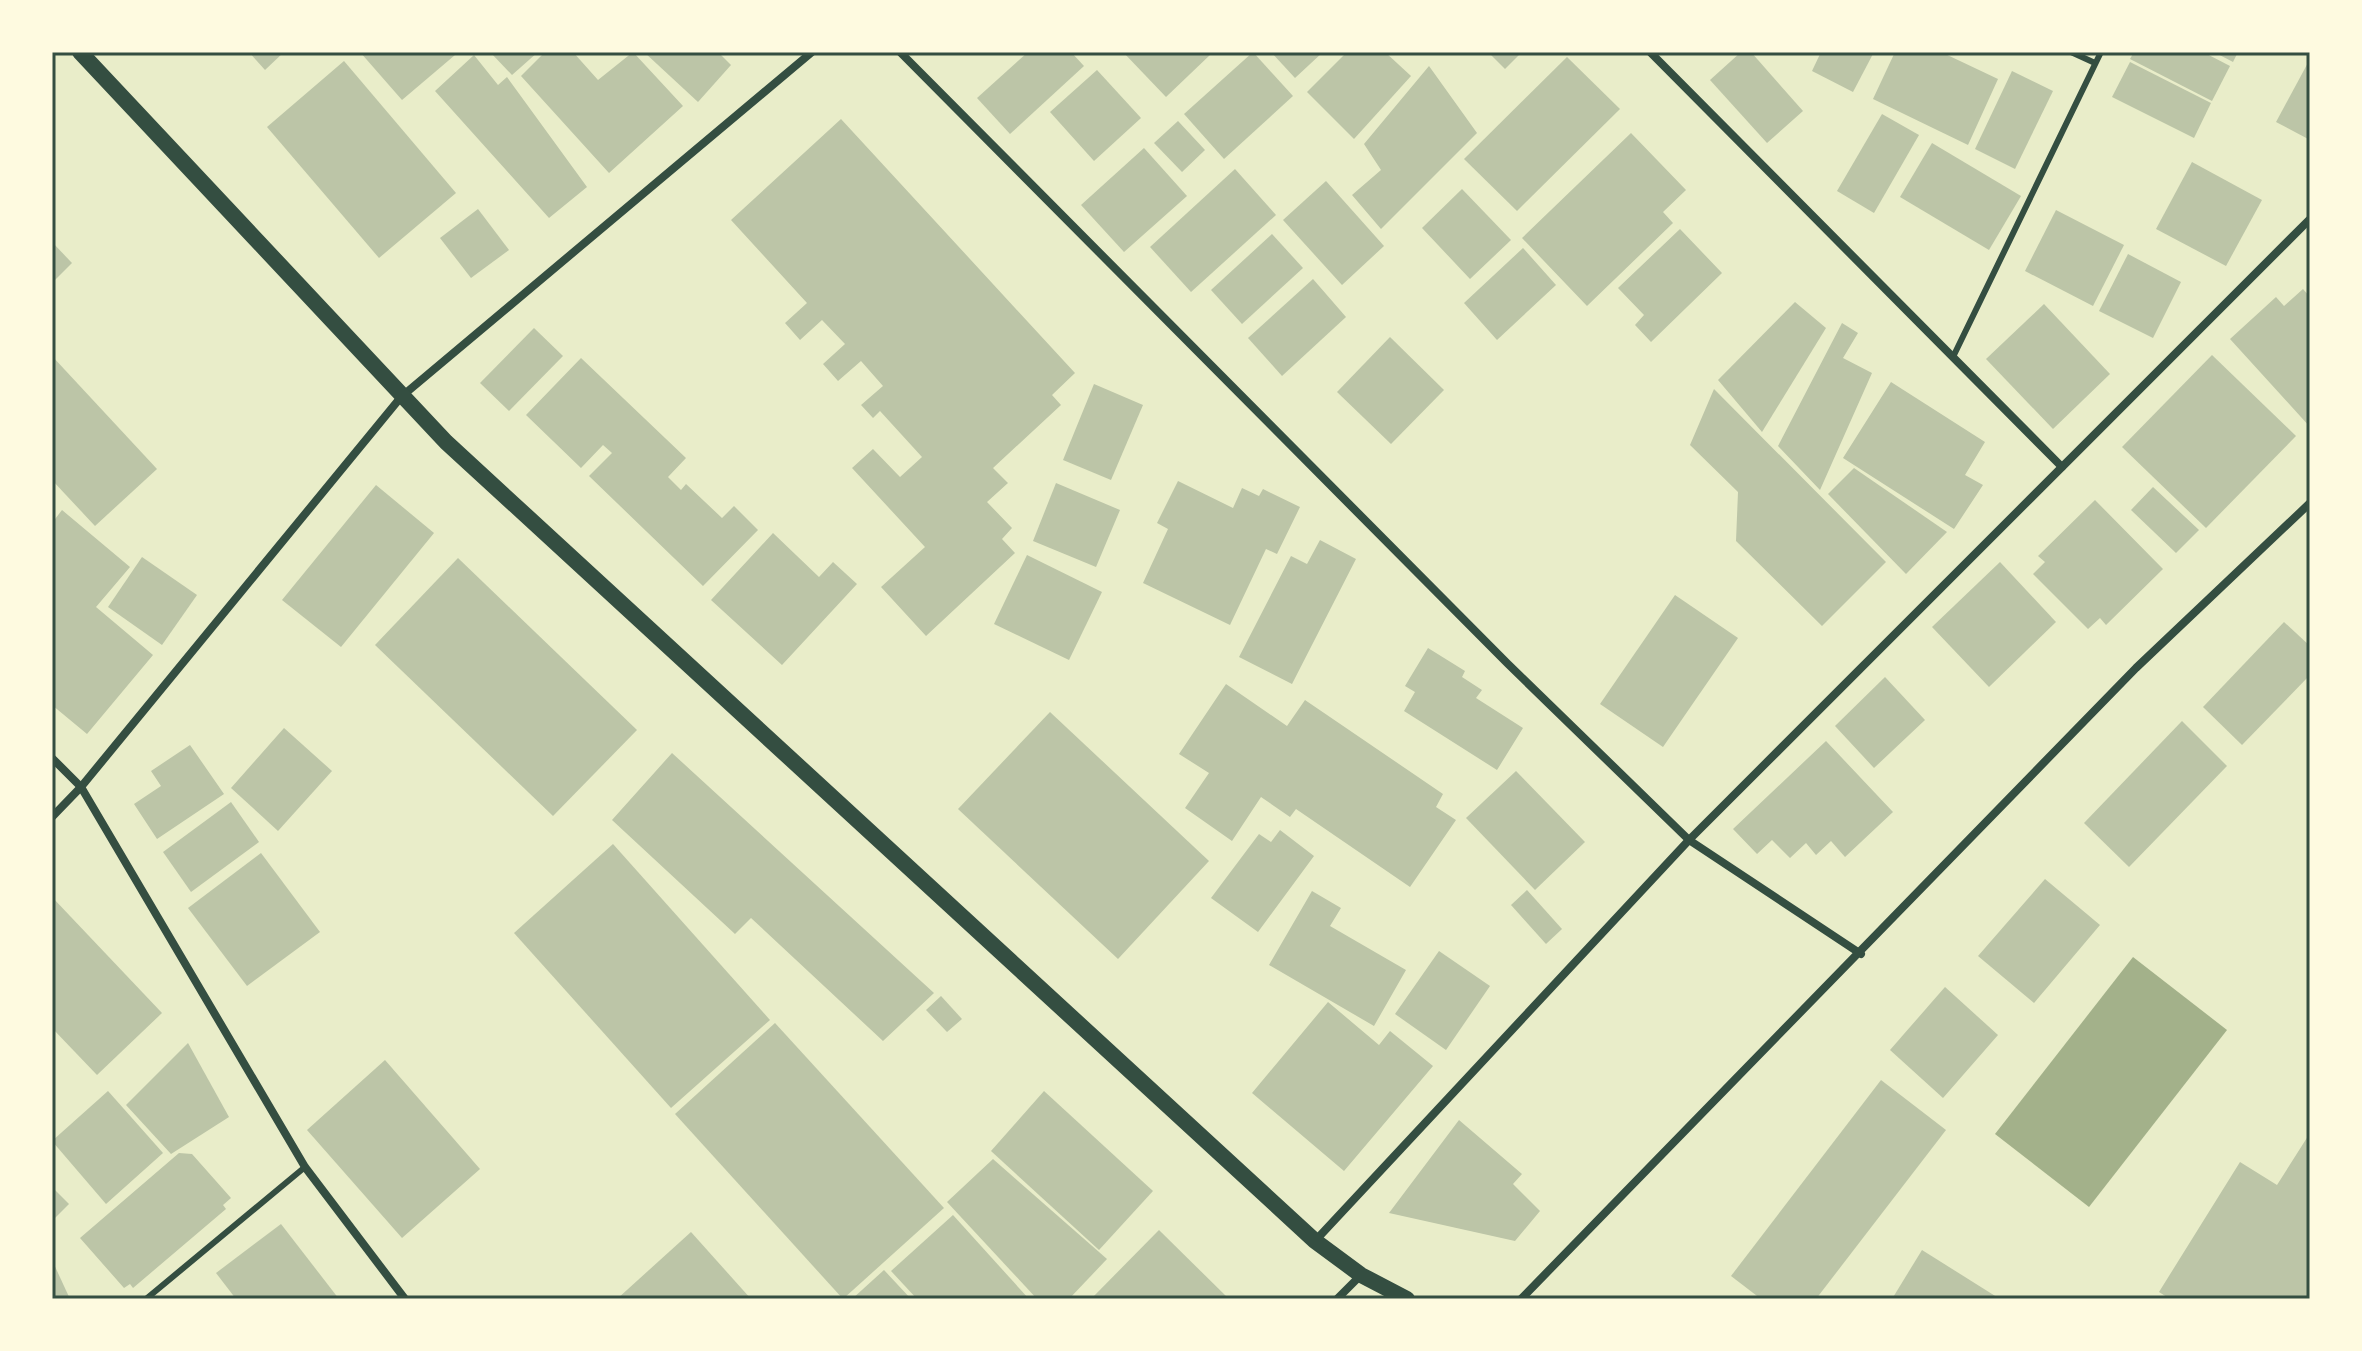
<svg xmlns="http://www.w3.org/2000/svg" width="2362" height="1351" viewBox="0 0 2362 1351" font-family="Rubik,sans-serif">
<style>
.water{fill:#a3b18a}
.building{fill:#bcc5a7}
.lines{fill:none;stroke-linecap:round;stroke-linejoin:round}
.service{stroke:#344e41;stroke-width:6}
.minor{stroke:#344e41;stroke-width:8}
.secondary{stroke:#344e41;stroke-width:16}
.neatline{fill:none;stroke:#344e41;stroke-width:3}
</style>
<rect width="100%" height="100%" fill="#e9edc9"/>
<!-- water -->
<path class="water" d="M2133,957L2227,1030L2089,1207L1995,1134Z"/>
<!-- building -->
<g class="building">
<path d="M249,52H284L265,70Z"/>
<path d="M360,52H453L455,55L402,100Z"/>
<path d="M490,52H538L512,75Z"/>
<path d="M545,52H573L598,80L633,52L683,106L609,173L521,76Z"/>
<path d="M644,52H718L731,65L698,102Z"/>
<path d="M1028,52H1071L1084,66L1010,134L977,98Z"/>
<path d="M1123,52H1211V54L1166,97Z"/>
<path d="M1253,52L1293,96L1224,159L1184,114Z"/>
<path d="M1271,52H1323L1295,78Z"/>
<path d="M1347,52H1385L1411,76L1354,139L1307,92Z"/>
<path d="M1488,52H1522L1505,69Z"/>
<path d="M1741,52H1751L1803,111L1767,143L1710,80Z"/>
<path d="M1821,52H1874L1853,92L1812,71Z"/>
<path d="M1895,52H1941L1998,79L1968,145L1873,99Z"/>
<path d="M2134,52H2203L2230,66L2212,101L2130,59Z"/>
<path d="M2214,52H2238L2233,62Z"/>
<path d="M474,55L498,85L507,77L587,187L549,218L435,91Z"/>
<path d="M1567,57L1620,109L1517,211L1464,159Z"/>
<path d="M2310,59V140L2276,122Z"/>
<path d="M344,61L456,193L379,258L267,127Z"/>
<path d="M2130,62L2211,103L2194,138L2112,97Z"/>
<path d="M1429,66L1477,133L1381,229L1352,195L1381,170L1364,144Z"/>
<path d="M1097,70L1141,118L1094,161L1050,112Z"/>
<path d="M2012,71L2053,91L2015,169L1975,149Z"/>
<path d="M1882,114L1919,135L1874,213L1837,191Z"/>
<path d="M841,119L1075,373L1052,395L1061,405L993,468L1008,483L987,502L1012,528L1002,539L1015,553L926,636L881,587L925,547L852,468L873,449L900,477L922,457L880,411L873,418L861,405L883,386L861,361L838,381L823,364L845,344L822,320L800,340L785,323L807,303L731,220Z"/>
<path d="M1178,121L1205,150L1182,172L1154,143Z"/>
<path d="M1631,133L1686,190L1663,212L1673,223L1587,306L1522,238Z"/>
<path d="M1932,143L2021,196L1989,250L1900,197Z"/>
<path d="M1144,148L1187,196L1124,252L1081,205Z"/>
<path d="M2192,162L2262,200L2226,266L2156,229Z"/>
<path d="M1235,169L1276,215L1191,292L1150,247Z"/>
<path d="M1326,181L1384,246L1342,285L1283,220Z"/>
<path d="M1462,189L1511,240L1470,279L1422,228Z"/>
<path d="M478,209L509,250L471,278L440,238Z"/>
<path d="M2056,210L2124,245L2093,306L2025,271Z"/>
<path d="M1680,229L1722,273L1651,342L1635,325L1644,315L1618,288Z"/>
<path d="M1272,234L1303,268L1242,324L1211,290Z"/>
<path d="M52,242L72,263L52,283Z"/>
<path d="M1523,248L1556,285L1497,340L1464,303Z"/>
<path d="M2128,254L2181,282L2153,338L2099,311Z"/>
<path d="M1313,279L1346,317L1282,376L1248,338Z"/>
<path d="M2303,289L2310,297V427L2230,339L2276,297L2284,306Z"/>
<path d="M1795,302L1826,328L1762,432L1718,380Z"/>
<path d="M2044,304L2110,374L2053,429L1986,359Z"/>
<path d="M1842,323L1858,333L1843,358L1872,373L1820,490L1778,446Z"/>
<path d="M534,328L563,356L509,411L480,383Z"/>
<path d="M1390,337L1444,390L1391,444L1337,392Z"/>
<path d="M2212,355L2296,436L2206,528L2122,447Z"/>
<path d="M52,356L157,469L95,526L52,480Z"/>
<path d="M581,358L686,458L668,477L681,490L686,484L722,518L734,506L758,530L703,586L589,476L612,453L603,445L581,468L526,415Z"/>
<path d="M1891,382L1985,442L1965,475L1983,485L1954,529L1843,458Z"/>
<path d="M1094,384L1143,405L1111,480L1063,460Z"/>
<path d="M1714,389L1886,562L1822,626L1736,541L1738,492L1690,445Z"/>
<path d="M1854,468L1947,532L1906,574L1828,494Z"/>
<path d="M1178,481L1233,508L1242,488L1259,496L1263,489L1300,507L1277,554L1266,549L1230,625L1143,583L1168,529L1157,523Z"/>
<path d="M1056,483L1120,510L1096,567L1033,541Z"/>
<path d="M376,485L434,533L341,647L282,600Z"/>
<path d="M2153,487L2199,530L2176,553L2131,510Z"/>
<path d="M2095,500L2163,569L2106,625L2100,618L2088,629L2033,574L2045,562L2038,556Z"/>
<path d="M62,510L130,567L96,607L153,655L87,734L52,705V523Z"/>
<path d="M773,533L819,577L833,562L857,584L782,665L711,600Z"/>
<path d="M1320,540L1356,559L1292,684L1239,657L1291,556L1307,564Z"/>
<path d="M1027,555L1102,592L1069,660L994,624Z"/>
<path d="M142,557L197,595L162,645L108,607Z"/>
<path d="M458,558L637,730L553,816L375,645Z"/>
<path d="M2000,562L2056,622L1989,687L1932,627Z"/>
<path d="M1675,595L1738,638L1663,747L1600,704Z"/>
<path d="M2284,622L2310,646V675L2242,745L2203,707Z"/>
<path d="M1428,648L1465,671L1462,677L1482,690L1476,698L1523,728L1497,770L1404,711L1415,692L1405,686Z"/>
<path d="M1885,677L1925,720L1874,768L1835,726Z"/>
<path d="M1226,684L1287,726L1305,700L1443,794L1436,807L1456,820L1410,887L1296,809L1290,817L1261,797L1232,841L1185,808L1209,773L1179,754Z"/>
<path d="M1050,712L1209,861L1118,959L958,809Z"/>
<path d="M2182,721L2227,766L2129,867L2084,823Z"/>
<path d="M284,728L332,771L278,831L231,788Z"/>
<path d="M1826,741L1893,812L1845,857L1831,841L1816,855L1806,843L1790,858L1772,840L1757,854L1733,829Z"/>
<path d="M190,745L224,794L157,839L134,804L161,786L151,771Z"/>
<path d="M672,753L934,993L883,1041L751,918L735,934L612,820Z"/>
<path d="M1516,771L1585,842L1535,890L1466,818Z"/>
<path d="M231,802L259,842L191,892L163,852Z"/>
<path d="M1280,830L1314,856L1258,932L1211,898L1259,834L1271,842Z"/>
<path d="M613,844L770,1020L671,1108L514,933Z"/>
<path d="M261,853L320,932L247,986L188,908Z"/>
<path d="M2045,879L2100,925L2034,1003L1978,956Z"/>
<path d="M1527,890L1562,929L1546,944L1511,905Z"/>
<path d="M1312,891L1341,908L1330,926L1406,970L1374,1026L1269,965Z"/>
<path d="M52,897L162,1013L97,1075L52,1028Z"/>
<path d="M1439,951L1490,986L1446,1050L1395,1014Z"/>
<path d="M1945,987L1998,1035L1943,1098L1890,1050Z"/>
<path d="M941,996L962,1019L947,1032L926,1010Z"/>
<path d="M1328,1002L1379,1045L1390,1031L1433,1066L1344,1171L1252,1093Z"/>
<path d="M775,1023L944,1208L843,1299L675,1114Z"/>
<path d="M188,1043L229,1117L171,1154L126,1105Z"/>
<path d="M385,1060L480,1169L402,1238L307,1130Z"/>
<path d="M1881,1080L1946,1130L1816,1299H1761L1731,1276Z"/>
<path d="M108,1091L163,1153L106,1204L52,1141Z"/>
<path d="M1044,1091L1153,1191L1099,1250L991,1151Z"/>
<path d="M1459,1120L1522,1174L1513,1184L1540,1211L1515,1241L1389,1213Z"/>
<path d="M2310,1133V1299H2170L2159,1292L2240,1162L2277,1185Z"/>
<path d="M179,1153L192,1154L231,1198L223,1205L226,1209L133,1288L130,1284L124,1288L80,1238Z"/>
<path d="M993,1159L1107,1259L1069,1299H1037L947,1202Z"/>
<path d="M52,1187L69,1204L52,1221Z"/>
<path d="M953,1215L1029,1299H917L891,1271Z"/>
<path d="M281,1224L339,1299H236L216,1273Z"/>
<path d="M1159,1230L1229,1299H1091Z"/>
<path d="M691,1232L751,1299H617Z"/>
<path d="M1922,1250L2000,1299H1892Z"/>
<path d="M52,1260L70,1299H52Z"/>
<path d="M884,1270L911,1299H852Z"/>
</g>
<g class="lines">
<!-- service -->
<g class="service">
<path d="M2071,52L2095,63"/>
<path d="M1953,357L2101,52"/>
<path d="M146,1299L305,1167"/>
</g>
<!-- minor -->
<g class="minor">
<path d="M900,52L1508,664L1689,840L1861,954"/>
<path d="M1650,52L2062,467"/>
<path d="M52,758L81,787L305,1167L405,1299"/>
<path d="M52,817L81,787L401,397L812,52"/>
<path d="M1315,1241L1689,840L2310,219"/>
<path d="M1337,1299L1361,1275"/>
<path d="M1521,1299L2136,668L2310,503"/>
</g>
<!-- secondary -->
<path class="secondary" d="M80,52L446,442L1315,1241L1361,1275L1407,1299"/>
</g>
<!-- border -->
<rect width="2362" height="1351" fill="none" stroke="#fefae0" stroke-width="108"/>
<rect x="54" y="54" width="2254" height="1243" class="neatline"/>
</svg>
